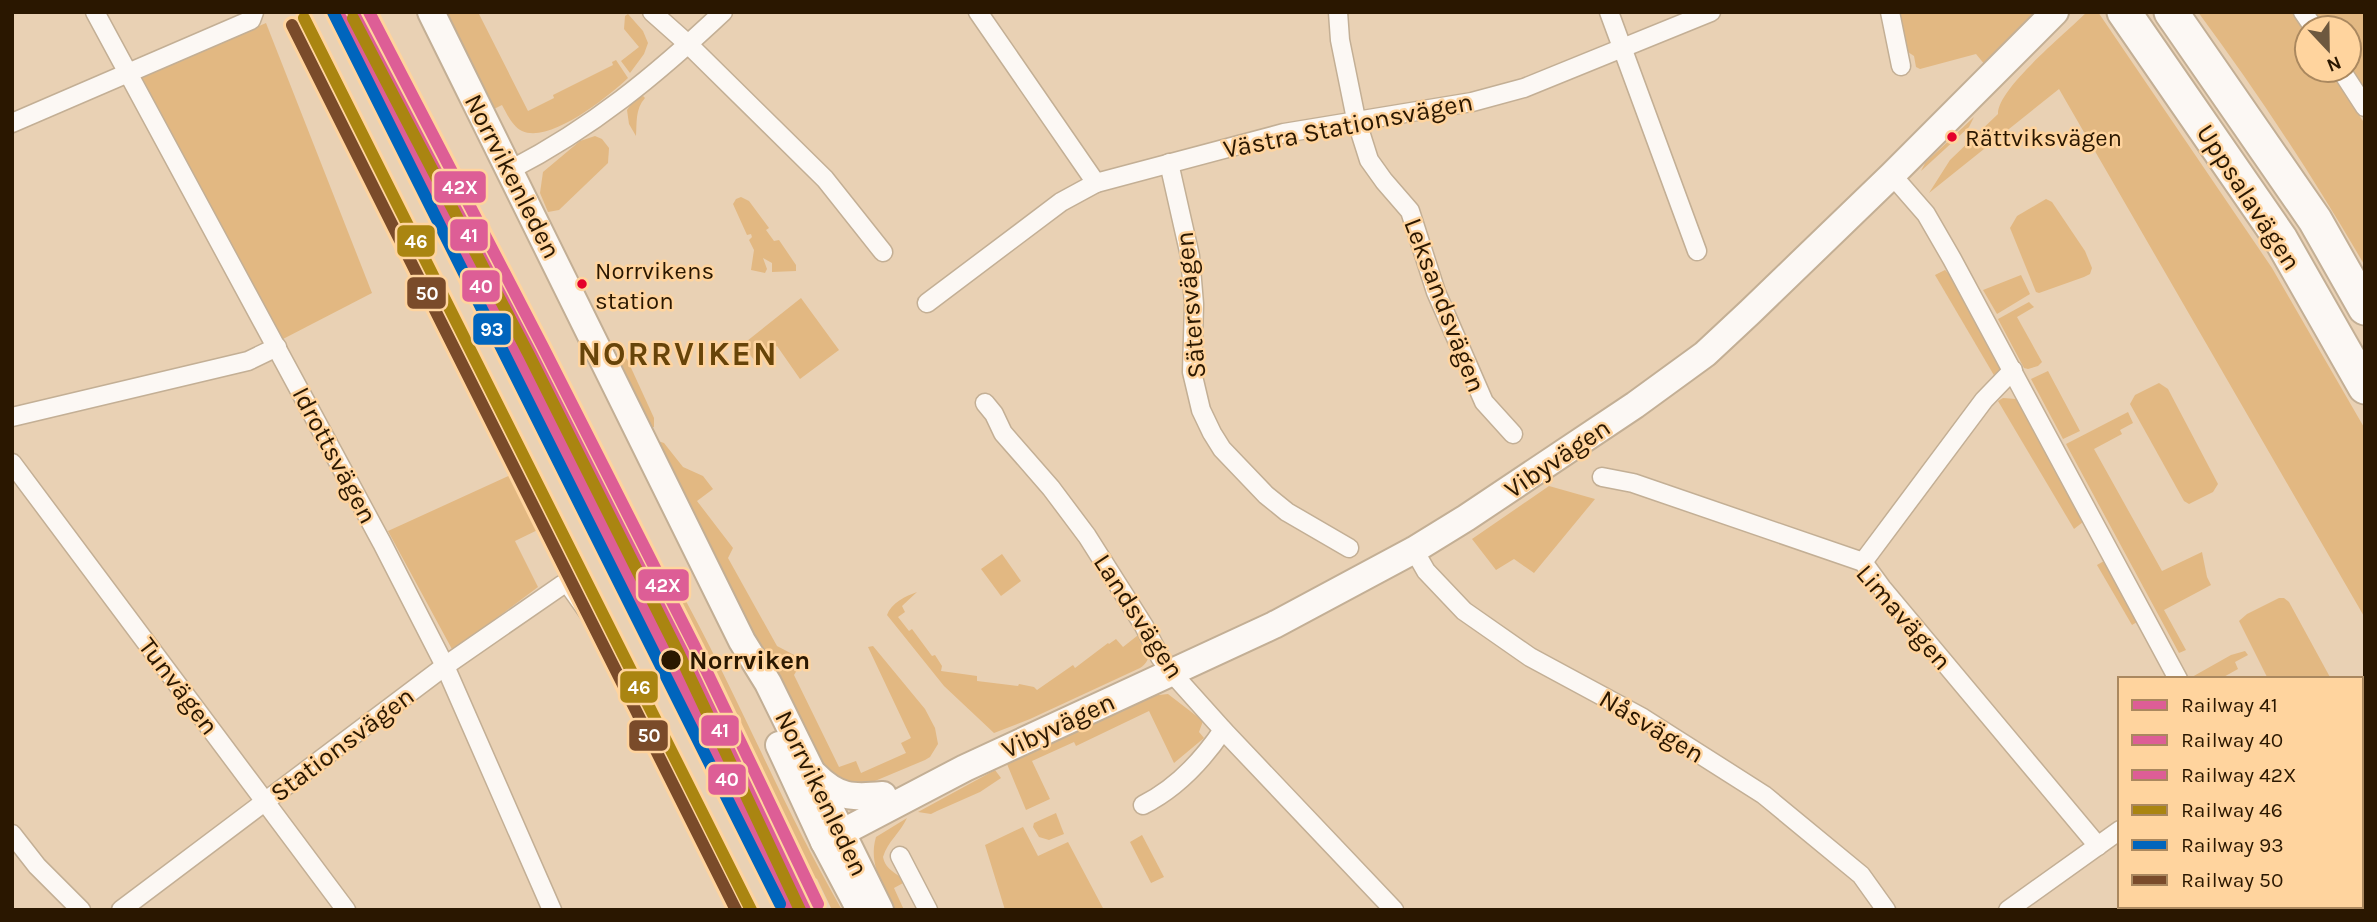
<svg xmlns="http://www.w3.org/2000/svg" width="2377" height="922" viewBox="0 0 2377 922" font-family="Karla,sans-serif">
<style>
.green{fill:#e2b882}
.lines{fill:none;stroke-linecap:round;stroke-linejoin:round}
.street-casing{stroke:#c3af95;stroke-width:21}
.secondary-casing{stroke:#c3af95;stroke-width:30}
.highway-casing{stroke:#c3af95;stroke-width:37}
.street{stroke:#fcf8f4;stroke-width:18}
.secondary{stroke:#fcf8f4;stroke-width:26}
.highway{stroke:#fcf8f4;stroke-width:33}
.rail-1-casing{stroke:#ffd49e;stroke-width:18}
.rail-2-casing{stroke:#ffd49e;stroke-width:18}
.rail-3-casing{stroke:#ffd49e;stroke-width:18}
.rail-4-casing{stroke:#ffd49e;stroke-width:18}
.rail-5-casing{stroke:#ffd49e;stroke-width:18}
.rail-6-casing{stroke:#ffd49e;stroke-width:18}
.rail-1{stroke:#dd5e96;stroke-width:12}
.rail-2{stroke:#dd5e96;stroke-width:12}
.rail-3{stroke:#dd5e96;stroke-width:12}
.rail-4{stroke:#aa8511;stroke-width:12}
.rail-5{stroke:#0065bd;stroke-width:12}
.rail-6{stroke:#7a4b2a;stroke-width:12}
.bus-dot{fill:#e4002b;stroke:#ffd49e;stroke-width:2.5}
.stop-dot{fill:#2a1700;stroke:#ffd49e;stroke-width:2.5}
.labels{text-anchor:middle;stroke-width:5;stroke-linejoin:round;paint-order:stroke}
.bus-label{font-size:24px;fill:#2a1700;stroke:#ffd49e;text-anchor:start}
.street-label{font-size:26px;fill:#2a1700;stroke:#ffd49e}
.stop-label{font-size:26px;font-weight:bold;fill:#2a1700;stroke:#ffd49e;text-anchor:start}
.district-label{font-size:33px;font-weight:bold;letter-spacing:2px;fill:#674409;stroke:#ffd49e}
.line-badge{stroke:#ffd49e;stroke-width:2.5}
.badge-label{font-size:19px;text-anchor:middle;font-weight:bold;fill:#fff}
</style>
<rect width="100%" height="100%" fill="#e9d1b4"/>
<!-- green -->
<g class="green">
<path d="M445,12H478L528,111L554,98L553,95L613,65L612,62L616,60L628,78C609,96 550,144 522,131C512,126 507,114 502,105L494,109Z"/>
<path d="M1895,12H2040L1986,66L1976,54L1920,69L1916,67L1914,56L1905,50Z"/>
<path d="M2087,12H2098L2272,268L2365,429V618L2059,89L1929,193L1950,160L1998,114C1997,89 2067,32 2087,12Z"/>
<path d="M2198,12H2292L2307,36V70H2329L2365,124V266C2314,178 2258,93 2198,12Z"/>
<path d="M2314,12H2365V91L2349,67V28H2324Z"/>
<path d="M628,14L643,31L648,43L644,54L630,73L621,61L639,47L624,29L625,16Z"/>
<path d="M266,23L372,293L283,339L142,78Z"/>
<path d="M643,96L645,98C635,109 637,123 636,136L629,124L627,110L633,101Z"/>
<path d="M1974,117L1969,127L1921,171L1925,163Z"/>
<path d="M595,136L602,139L609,148L608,163L559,210L548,212L540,193L543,172L580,141Z"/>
<path d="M741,197L749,201L769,228L766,230L774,241L779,240L796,265V271L772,272V263L763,258L767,269L765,273L751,270L754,250L749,240L752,237L751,234L747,235L733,204L736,199Z"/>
<path d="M2046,199L2052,202L2085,251L2092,268L2090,274L2084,277L2039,293L2036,292L2010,228L2017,216Z"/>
<path d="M1945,270L1951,276L1999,365L2000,372L1995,377L1935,275Z"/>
<path d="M2021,275L2030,294L1997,314L1983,290Z"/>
<path d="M801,298L839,350L800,379L777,346L755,361L742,345Z"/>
<path d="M2029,302L2034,307L2017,317L2042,362L2038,366L2028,369L2024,368L1998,319Z"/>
<path d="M618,351L627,359L654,418V427L650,428L623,372Z"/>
<path d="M2048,371L2080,431L2063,439L2031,379Z"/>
<path d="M2159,383L2168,389L2218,484L2213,492L2189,504L2184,501L2130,404L2135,395Z"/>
<path d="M2003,398L2016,399L2041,440L2080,514L2083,522L2074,529L1998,401Z"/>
<path d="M2128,412L2133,423L2120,430L2122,434L2094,449L2162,571L2202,552L2207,577L2211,585L2164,610L2186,650L2179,653L2066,444Z"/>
<path d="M658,441L664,443L683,467L703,476L713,489L697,501L733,548L728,558L777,646L798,657L802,662L794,675L839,767L856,761L861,773L906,753L901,743L911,738L868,647L873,646L925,709L935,728L938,744L930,757L925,760L863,786H846L828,775L778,672L750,630L708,542L690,515L655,442Z"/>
<path d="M526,468L554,522L515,541L538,587L453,651L388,531Z"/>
<path d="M1549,486L1595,499L1534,573L1514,559L1496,570L1472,539Z"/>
<path d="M1002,554L1021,581L1001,596L981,569Z"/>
<path d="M2104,561L2137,618V622L2132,625L2097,565Z"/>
<path d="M676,583C736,690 781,804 842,910H832L817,879L813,877L673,585Z"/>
<path d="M917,592L902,606L905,612L898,617L909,631L912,629L932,656L935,655L942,666L941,671L977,676V681L1018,686L1019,684L1034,687L1037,690L1073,665L1075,668L1108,643L1109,644L1116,639L1123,647L1142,632C1147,646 1155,658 1140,668L1030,719L994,733L944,686L887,615C891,603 906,596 917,592Z"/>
<path d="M2279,598H2284L2289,602L2331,679H2268L2239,621L2247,614Z"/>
<path d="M2245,651L2248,655L2235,662L2238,669L2220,679L2192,677L2231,655Z"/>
<path d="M1168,694L1203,721L1199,732L1204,738L1174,763L1149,711L1076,746L1074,742L1032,761L1050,799L1026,810L1007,764L1137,702L1150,696Z"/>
<path d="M995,770L1001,778L980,792L937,811L931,814L918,812Z"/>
<path d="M1056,813L1064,834L1049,840L1039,837L1033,827L1034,823Z"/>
<path d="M907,818C900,833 888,841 883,857C886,871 897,872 905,882L894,888L904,910H894C883,885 868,864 876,837Z"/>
<path d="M1023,827L1038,856L1068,842L1104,910H1005L985,845Z"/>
<path d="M1142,835L1164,877L1151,883L1130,842Z"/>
</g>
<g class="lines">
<defs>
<g id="street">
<path d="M95,12L382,543L445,666L552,910"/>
<path d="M652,12L688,44L825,179L883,252"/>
<path d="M978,12L1096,183"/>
<path d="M1338,12L1340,40L1356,119L1369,160L1384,181L1410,211L1436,292L1484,402L1513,434"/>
<path d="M1609,12L1697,251"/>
<path d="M1890,12L1901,66"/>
<path d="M2303,12L2314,28"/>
<path d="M2341,70L2365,107"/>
<path d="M12,123L251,20L254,12"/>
<path d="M1169,163L1190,256L1194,304L1192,372L1201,410L1212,433L1222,449L1266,495L1287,512L1349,548"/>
<path d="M510,170C592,128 656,75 723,12"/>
<path d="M1892,175L1926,214L1952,259L2178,679"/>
<path d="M927,303L1061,202L1096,183L1284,133L1472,102L1524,88L1711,12"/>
<path d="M985,403L994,414L1003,433L1051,488L1087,536L1144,626L1160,657L1172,673L1225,732L1394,910"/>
<path d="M12,417L248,361L277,347"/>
<path d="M12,463L346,910"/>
<path d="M1602,477L1633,483L1863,562L1882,588L2098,846"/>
<path d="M1414,550L1426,571L1464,611L1530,657L1643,718L1764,795L1861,875L1886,910"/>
<path d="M1863,562L1984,400L2013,370"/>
<path d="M1143,805C1177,788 1202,761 1223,730"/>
<path d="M12,834L37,866L81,910"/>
<path d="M900,856L928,910"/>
<path d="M2301,906L2302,910"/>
<path d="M121,910L445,666L562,585L568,584L605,636L744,910"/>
<path d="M2008,910L2120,830"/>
</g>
<g id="secondary">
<path d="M431,12L742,641L768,683L880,910"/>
<path d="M779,745L824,842L860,910"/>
<path d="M815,775C838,798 852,798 883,795"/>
<path d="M824,842L965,768L1274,625L1414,550L1466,518L1635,405L1705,354L1750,312L1892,175L2055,12"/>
</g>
<g id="highway">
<path d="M2124,12L2280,238L2365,387"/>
<path d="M2171,12L2315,220L2365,308"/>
</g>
</defs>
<!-- street casing -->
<use href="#street" class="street-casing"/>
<!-- secondary casing -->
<use href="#secondary" class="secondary-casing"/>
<!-- highway casing -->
<use href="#highway" class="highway-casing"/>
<!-- street -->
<use href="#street" class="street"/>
<!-- secondary -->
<use href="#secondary" class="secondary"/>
<!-- highway -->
<use href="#highway" class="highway"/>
<defs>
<path id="rail-1" d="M353,12L531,353L683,653L805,910"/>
<path id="rail-2" d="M341,18L519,359L670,659L789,910"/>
<path id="rail-3" d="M369,12L543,347L695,647L818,904"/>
<g id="rail-4">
<path d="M304,18L751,910"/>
<path d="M353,18L529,355L680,656L800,910"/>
</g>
<path id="rail-5" d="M333,12L780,904"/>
<path id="rail-6" d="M292,25L736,910"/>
</defs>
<!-- rail-1 casing -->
<use href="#rail-1" class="rail-1-casing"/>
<!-- rail-2 casing -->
<use href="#rail-2" class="rail-2-casing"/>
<!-- rail-3 casing -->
<use href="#rail-3" class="rail-3-casing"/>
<!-- rail-4 casing -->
<use href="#rail-4" class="rail-4-casing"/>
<!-- rail-5 casing -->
<use href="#rail-5" class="rail-5-casing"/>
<!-- rail-6 casing -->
<use href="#rail-6" class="rail-6-casing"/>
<!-- rail-1 -->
<use href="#rail-1" class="rail-1"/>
<!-- rail-2 -->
<use href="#rail-2" class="rail-2"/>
<!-- rail-3 -->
<use href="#rail-3" class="rail-3"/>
<!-- rail-4 -->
<use href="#rail-4" class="rail-4"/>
<!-- rail-5 -->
<use href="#rail-5" class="rail-5"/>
<!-- rail-6 -->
<use href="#rail-6" class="rail-6"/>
</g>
<!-- markers -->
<g class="bus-dot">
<circle cx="1952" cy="137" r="6"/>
<circle cx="582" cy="284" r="6"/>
</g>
<circle class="stop-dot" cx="671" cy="660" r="11"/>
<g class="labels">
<!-- bus labels -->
<g class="bus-label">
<text x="1965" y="146">Rättviksvägen</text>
<text x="595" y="279">Norrvikens<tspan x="595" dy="30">station</tspan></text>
</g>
<!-- street labels -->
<g class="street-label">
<text transform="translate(1348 125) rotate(-11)" y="9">Västra Stationsvägen</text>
<text transform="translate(513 176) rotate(63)" y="9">Norrvikenleden</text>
<text transform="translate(2249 197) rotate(57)" y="9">Uppsalavägen</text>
<text transform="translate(1190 305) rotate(-95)" y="9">Sätersvägen</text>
<text transform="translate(1445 305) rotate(69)" y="9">Leksandsvägen</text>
<text transform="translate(335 455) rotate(62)" y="9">Idrottsvägen</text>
<text transform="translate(1557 458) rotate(-34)" y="9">Vibyvägen</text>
<text transform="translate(1139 616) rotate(57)" y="9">Landsvägen</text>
<text transform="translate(1904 617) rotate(49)" y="9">Limavägen</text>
<text transform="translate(179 686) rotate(53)" y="9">Tunvägen</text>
<text transform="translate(1058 725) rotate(-25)" y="9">Vibyvägen</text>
<text transform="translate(1652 726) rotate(31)" y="9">Nåsvägen</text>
<text transform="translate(342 744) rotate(-37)" y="9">Stationsvägen</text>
<text transform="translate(822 793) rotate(64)" y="9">Norrvikenleden</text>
</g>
<!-- stop labels -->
<g class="stop-label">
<text x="689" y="669">Norrviken</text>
</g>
<!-- district labels -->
<g class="district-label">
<text x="678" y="365">NORRVIKEN</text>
</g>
</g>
<g class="line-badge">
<rect x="433" y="170" width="54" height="34" rx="7" fill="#dd5e96"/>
<rect x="449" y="218" width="40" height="34" rx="7" fill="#dd5e96"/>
<rect x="396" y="224" width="40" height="34" rx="7" fill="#aa8511"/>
<rect x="461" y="269" width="40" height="34" rx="7" fill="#dd5e96"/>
<rect x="406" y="276" width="41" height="34" rx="7" fill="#7a4b2a"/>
<rect x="472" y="312" width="40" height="34" rx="7" fill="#0065bd"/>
<rect x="637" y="568" width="53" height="34" rx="7" fill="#dd5e96"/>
<rect x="619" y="670" width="40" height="34" rx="7" fill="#aa8511"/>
<rect x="700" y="714" width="40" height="33" rx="7" fill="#dd5e96"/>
<rect x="628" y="719" width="41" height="33" rx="7" fill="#7a4b2a"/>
<rect x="707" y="763" width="40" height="33" rx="7" fill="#dd5e96"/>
</g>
<g class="badge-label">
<text x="460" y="194">42X</text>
<text x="469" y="242">41</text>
<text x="416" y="248">46</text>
<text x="481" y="293">40</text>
<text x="427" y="300">50</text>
<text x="492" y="336">93</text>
<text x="663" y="592">42X</text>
<text x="639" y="694">46</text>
<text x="720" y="737">41</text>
<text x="649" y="742">50</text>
<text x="727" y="786">40</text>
</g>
<!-- border -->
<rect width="2377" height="922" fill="none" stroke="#2a1700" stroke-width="28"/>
<!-- legend -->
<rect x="2118" y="677" width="245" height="231" fill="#ffd49e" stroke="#aa885f" stroke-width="2"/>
<rect x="2132" y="700" width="35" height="10" fill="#dd5e96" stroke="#aa885f" stroke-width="2"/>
<text x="2181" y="712" font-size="21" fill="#2a1700">Railway 41</text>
<rect x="2132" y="735" width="35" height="10" fill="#dd5e96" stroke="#aa885f" stroke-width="2"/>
<text x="2181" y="747" font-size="21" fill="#2a1700">Railway 40</text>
<rect x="2132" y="770" width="35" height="10" fill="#dd5e96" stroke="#aa885f" stroke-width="2"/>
<text x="2181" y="782" font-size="21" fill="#2a1700">Railway 42X</text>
<rect x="2132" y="805" width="35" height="10" fill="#aa8511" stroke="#aa885f" stroke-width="2"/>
<text x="2181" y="817" font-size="21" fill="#2a1700">Railway 46</text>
<rect x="2132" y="840" width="35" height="10" fill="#0065bd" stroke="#aa885f" stroke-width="2"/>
<text x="2181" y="852" font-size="21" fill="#2a1700">Railway 93</text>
<rect x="2132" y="875" width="35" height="10" fill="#7a4b2a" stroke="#aa885f" stroke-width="2"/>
<text x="2181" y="887" font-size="21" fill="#2a1700">Railway 50</text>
<!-- north arrow -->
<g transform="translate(2328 49) rotate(158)"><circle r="33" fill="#ffd49e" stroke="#aa885f" stroke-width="2"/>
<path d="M0-5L12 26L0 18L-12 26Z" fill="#6d583f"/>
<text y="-10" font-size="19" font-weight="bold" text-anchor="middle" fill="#2a1700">N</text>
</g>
</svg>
